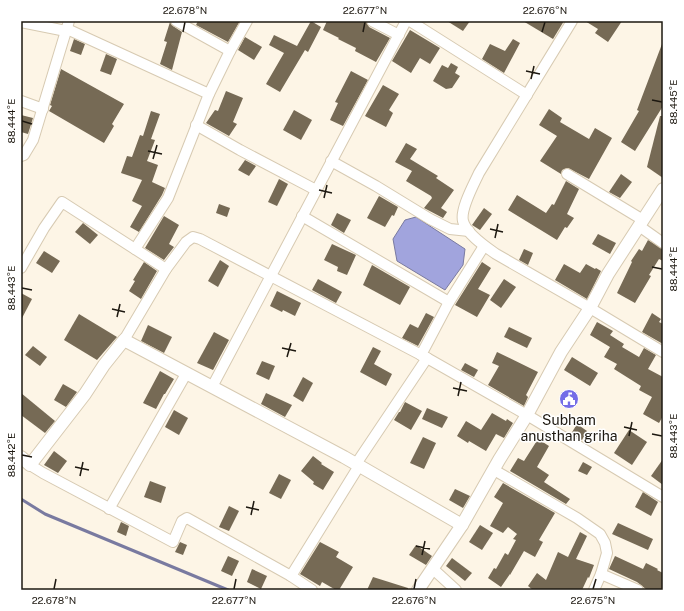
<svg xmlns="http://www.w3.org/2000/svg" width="684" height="611" viewBox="0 0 684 611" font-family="'Public Sans',sans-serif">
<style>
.water{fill:#a1a4dd;stroke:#797aa0}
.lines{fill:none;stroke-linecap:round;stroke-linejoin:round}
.stream{stroke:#797aa0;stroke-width:3}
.building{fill:#766a55}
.minor-casing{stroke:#d7cab2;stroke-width:12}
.tertiary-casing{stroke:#d7cab2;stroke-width:14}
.minor{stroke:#fff;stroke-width:10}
.tertiary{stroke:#fff;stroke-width:12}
.ticks{fill:none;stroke:#1d1810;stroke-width:1.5}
.labels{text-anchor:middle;stroke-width:3;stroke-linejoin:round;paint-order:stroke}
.poi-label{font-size:14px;fill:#1d1810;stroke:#fff}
.neatline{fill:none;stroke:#1d1810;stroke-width:1.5}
.ticks-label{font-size:10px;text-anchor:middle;fill:#1d1810}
</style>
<rect width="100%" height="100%" fill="#fdf5e6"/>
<!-- water -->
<path class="water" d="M416,217L465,249L463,265L445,290L397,261L393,239L405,220Z"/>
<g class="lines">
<!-- stream -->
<path class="stream" d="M21,499L45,514L228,590"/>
</g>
<!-- building -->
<g class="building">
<path d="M198,21H240L228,42L196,25Z"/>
<path d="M311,21L321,27L308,52L305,50L280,92L266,84L284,53L269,45L274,35L297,46Z"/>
<path d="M327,21H366L369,27L390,38L376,62L355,51L356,48L338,39L339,38L323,30Z"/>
<path d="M447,21H470L463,31Z"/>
<path d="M523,21H564L553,39Z"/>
<path d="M585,21H622L608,42L595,33L598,29Z"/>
<path d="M170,22L173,26L182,32L172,70L160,64L167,42L164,41Z"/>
<path d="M410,30L440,48L430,64L420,58L411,73L392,61Z"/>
<path d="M245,37L262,47L254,60L238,50Z"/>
<path d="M74,39L85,44L81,55L70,51Z"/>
<path d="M513,39L520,43L504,73L482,59L490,44L505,51Z"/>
<path d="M662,44L663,106L635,151L621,142L639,111L637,110Z"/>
<path d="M106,54L117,59L111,75L100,71Z"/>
<path d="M451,63L458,67L455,73L460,76L452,88L446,89L433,81L442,65L448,68Z"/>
<path d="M61,69L124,104L112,124L114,126L104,143L49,111L52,106L50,105Z"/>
<path d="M351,71L368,80L343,126L330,120L338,103L335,102Z"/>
<path d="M383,85L399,94L389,110L393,113L386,127L365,116Z"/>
<path d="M226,91L243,98L233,122L237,124L229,136L206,123L215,110L218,111Z"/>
<path d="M549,109L562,118L560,122L589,139L595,128L612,138L589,179L568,168L562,170L561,174L540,161L557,136L539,125Z"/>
<path d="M294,110L312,120L301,140L283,130Z"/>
<path d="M151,111L160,114L151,139L155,140L147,161L158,165L152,182L165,188L162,195L139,232L130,227L142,206L132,201L142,180L121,173L127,156L132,157L140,135L143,136Z"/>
<path d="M21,115L33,118L28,134L21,132Z"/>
<path d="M660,116H663V178L647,167Z"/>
<path d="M406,143L417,149L410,159L438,176L436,178L454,190L441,208L447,212L443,218L424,208L432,198L431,196L406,181L412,171L395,162Z"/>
<path d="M245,160L256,166L249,176L238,170Z"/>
<path d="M621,174L632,182L620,198L609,192Z"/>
<path d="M279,179L288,184L277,206L268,202Z"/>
<path d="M566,181L579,189L567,214L574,218L567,228L565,227L557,240L508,210L517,195L546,213L552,204L554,205Z"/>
<path d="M379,196L398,207L394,216L392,215L385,227L367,218Z"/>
<path d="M219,204L230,208L227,217L216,213Z"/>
<path d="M484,208L492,214L480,230L472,225Z"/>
<path d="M337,213L351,220L344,233L331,225Z"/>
<path d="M164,216L179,225L169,244L174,247L164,260L145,248Z"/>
<path d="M83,223L98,235L90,244L75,232Z"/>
<path d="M598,234L616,243L610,254L592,244Z"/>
<path d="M648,240L663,249V261L659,259L649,275L651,276L635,303L617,293L632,262L631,261L639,249L642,251Z"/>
<path d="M332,244L356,255L347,275L337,271L338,267L324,260Z"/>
<path d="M524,249L533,253L528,265L519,260Z"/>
<path d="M44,251L60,261L52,273L36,263Z"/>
<path d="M220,260L229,266L218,287L208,281Z"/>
<path d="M144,262L157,271L141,299L129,291L135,281L133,280Z"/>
<path d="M482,262L491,268L478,289L490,295L477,317L455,305Z"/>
<path d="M564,264L580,273L586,264L595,269L596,268L601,271L587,299L555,280Z"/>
<path d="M372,265L410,287L400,305L363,285Z"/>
<path d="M318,279L342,292L336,303L312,290Z"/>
<path d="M504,279L516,287L501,308L490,300Z"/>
<path d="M277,291L301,303L295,316L283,310L282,312L270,306Z"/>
<path d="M21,293L32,299L21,320Z"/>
<path d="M426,313L434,317L418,346L402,338L410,324L418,328Z"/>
<path d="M652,313L661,319L659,322L663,324V344L642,332Z"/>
<path d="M79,314L117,337L97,360L64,340Z"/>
<path d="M597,322L613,331L610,335L624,344L622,347L639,357L644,348L656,355L648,369L663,377V416L659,423L643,414L652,397L639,390L641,386L614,369L617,364L604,357L610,347L590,335Z"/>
<path d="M148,325L172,337L164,353L141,341Z"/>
<path d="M509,327L532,338L527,348L504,337Z"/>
<path d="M214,332L229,340L213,370L197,363Z"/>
<path d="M33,346L47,357L40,366L25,355Z"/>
<path d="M373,347L381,351L374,364L392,374L386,386L360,372Z"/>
<path d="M497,352L538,372L526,395L528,397L524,406L488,385L499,366L492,363Z"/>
<path d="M572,357L598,373L590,386L564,370Z"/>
<path d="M262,361L275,366L269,380L256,374Z"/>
<path d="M465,363L478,370L474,377L461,370Z"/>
<path d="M160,371L174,379L165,394H164L156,409L143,403Z"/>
<path d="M303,377L313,383L303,402L293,396Z"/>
<path d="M63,384L77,392L66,407L54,400Z"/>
<path d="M21,393L55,421L45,433L21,415Z"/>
<path d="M266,393L292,405L285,417L261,404Z"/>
<path d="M405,402L422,411L411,430L394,420L399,412H400Z"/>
<path d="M427,408L448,417L442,428L422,419Z"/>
<path d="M174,410L188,418L179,435L165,427Z"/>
<path d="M492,413L506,421L507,419L513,423L504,438L496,434L486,451L469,441L468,443L457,436L466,421L481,430Z"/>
<path d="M577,424L587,431L582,440L571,434Z"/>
<path d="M629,430L647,442L632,465L614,453Z"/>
<path d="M423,437L436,443L424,469L410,463Z"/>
<path d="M538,439L549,446L537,467L549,475L544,482L570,499L566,504L510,471L518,458L524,461Z"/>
<path d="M54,451L67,461L58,473L44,465Z"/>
<path d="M313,456L322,463L321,464L334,472L323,490L313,484L314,482L301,471Z"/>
<path d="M663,459V485L651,476Z"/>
<path d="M583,462L592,467L587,475L578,471Z"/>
<path d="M279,474L291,480L281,499L269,493Z"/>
<path d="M150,481L166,487L161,503L144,497Z"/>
<path d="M503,483L555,513L539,540L543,542L535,557L524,551L510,575V574L501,587L488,578L494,568L496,569L505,553L508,555L516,540L513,539L517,534L508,527L503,533L490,526L503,503L494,497Z"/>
<path d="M455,489L470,496L463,508L449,500Z"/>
<path d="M643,492L658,502L651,516L635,507Z"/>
<path d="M229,506L239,511L229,531L219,527Z"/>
<path d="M121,522L129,526L126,536L117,532Z"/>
<path d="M618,523L653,539L648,550L612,534Z"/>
<path d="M480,525L493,533L482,550L469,542Z"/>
<path d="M580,532L587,536L576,559L594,565L589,578L588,577L582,590H533L528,586L537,573L546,580L558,552L568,557Z"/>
<path d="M180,542L187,545L183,555L175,552Z"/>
<path d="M320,542L339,552L336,557L353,567L339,590H336L322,582L320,586L300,574Z"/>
<path d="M416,545L432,556L426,565L409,555Z"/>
<path d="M228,556L239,561L232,576L221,571Z"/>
<path d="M615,556L643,569L646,563L658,569L657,570L663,573V590H647L637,582L609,569Z"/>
<path d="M452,558L472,573L465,581L446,566Z"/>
<path d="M252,569L267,576L261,589L247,582Z"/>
<path d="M373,577L408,588V590H367Z"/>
</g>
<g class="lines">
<defs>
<g id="minor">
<path d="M176,21L230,51"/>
<path d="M372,21L399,35"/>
<path d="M410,21L527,95"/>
<path d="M572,21L479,173C474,184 460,209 463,221C466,234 486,247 496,254L590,308L663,352"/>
<path d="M21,22L66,31"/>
<path d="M67,29L209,94"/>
<path d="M21,101L43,109"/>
<path d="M196,125L240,150L316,190"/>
<path d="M21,156L24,155L33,140L69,21"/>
<path d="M331,161L376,186L430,219L450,229L469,231"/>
<path d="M567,174L643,220"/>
<path d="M302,216L449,302"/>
<path d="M639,226L663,243"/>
<path d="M135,249L168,198L209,94L230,51L247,21"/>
<path d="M21,268L44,228L62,202L166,269"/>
<path d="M124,340L166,269L186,242L193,237L200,239L427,358L527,415L663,497"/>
<path d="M421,355L449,302L484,246"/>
<path d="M212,387L406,21"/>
<path d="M356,464L427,358"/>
<path d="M30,465L43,473L173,542L182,521L187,518L291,576L312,590"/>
<path d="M494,470L577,518L600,534L605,543L607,553L601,574"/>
<path d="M109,509L186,374"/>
<path d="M433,569L456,590"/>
<path d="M291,576L359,466"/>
<path d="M594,590L601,574L638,590"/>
</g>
<g id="tertiary">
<path d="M21,457L30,465L85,394L104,365L124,340L344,457L462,525"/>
<path d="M418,590L462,525L499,460L527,415L561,352L590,308L608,274L663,189"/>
</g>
</defs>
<!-- minor casing -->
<use href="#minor" class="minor-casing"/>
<!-- tertiary casing -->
<use href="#tertiary" class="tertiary-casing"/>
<!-- minor -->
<use href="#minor" class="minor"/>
<!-- tertiary -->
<use href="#tertiary" class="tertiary"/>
</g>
<!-- ticks -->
<path class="ticks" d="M183,32L185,22M363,32L365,22M542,32L545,22M526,71L540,74M531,79L534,66M652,100L662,102M22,121L32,124M148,151L162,154M153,159L157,145M319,190L332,193M324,198L327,185M490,229L503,232M495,238L498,224M652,267L662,269M22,288L32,290M112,309L125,312M117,317L120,304M282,348L296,351M287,357L291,343M453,388L467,391M458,396L461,382M624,427L637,430M652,434L662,436M629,436L632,422M22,455L32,457M75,467L89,470M80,476L83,462M246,507L259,510M251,515L254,501M416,546L430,549M422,555L425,541M54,589L56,579M234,589L236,579M414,589L416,579M593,589L596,579"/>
<!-- icons -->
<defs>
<symbol id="civic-disc" viewBox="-11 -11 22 22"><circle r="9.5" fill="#736ce7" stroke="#fff"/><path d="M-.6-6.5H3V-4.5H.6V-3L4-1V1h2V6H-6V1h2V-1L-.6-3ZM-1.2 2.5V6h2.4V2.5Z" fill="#fff"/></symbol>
</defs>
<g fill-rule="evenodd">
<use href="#civic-disc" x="558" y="388" width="22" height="22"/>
</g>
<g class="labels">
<!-- poi labels -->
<g class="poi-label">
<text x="569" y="425">Subham<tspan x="569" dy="16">anusthan griha</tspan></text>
</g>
</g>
<!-- border -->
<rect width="684" height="611" fill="none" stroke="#ffffff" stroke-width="44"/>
<rect x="22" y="22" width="640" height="567" class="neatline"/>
<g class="ticks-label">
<text x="185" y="14">22.678°N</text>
<text x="365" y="14">22.677°N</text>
<text x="545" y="14">22.676°N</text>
<text transform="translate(673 102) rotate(-90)" y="4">88.445°E</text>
<text transform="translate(11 121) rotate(-90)" y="4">88.444°E</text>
<text transform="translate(673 269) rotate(-90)" y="4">88.444°E</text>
<text transform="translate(11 288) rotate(-90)" y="4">88.443°E</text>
<text transform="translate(673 436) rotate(-90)" y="4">88.443°E</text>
<text transform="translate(11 455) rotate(-90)" y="4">88.442°E</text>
<text x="54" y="604">22.678°N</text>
<text x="234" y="604">22.677°N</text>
<text x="414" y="604">22.676°N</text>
<text x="593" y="604">22.675°N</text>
</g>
</svg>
